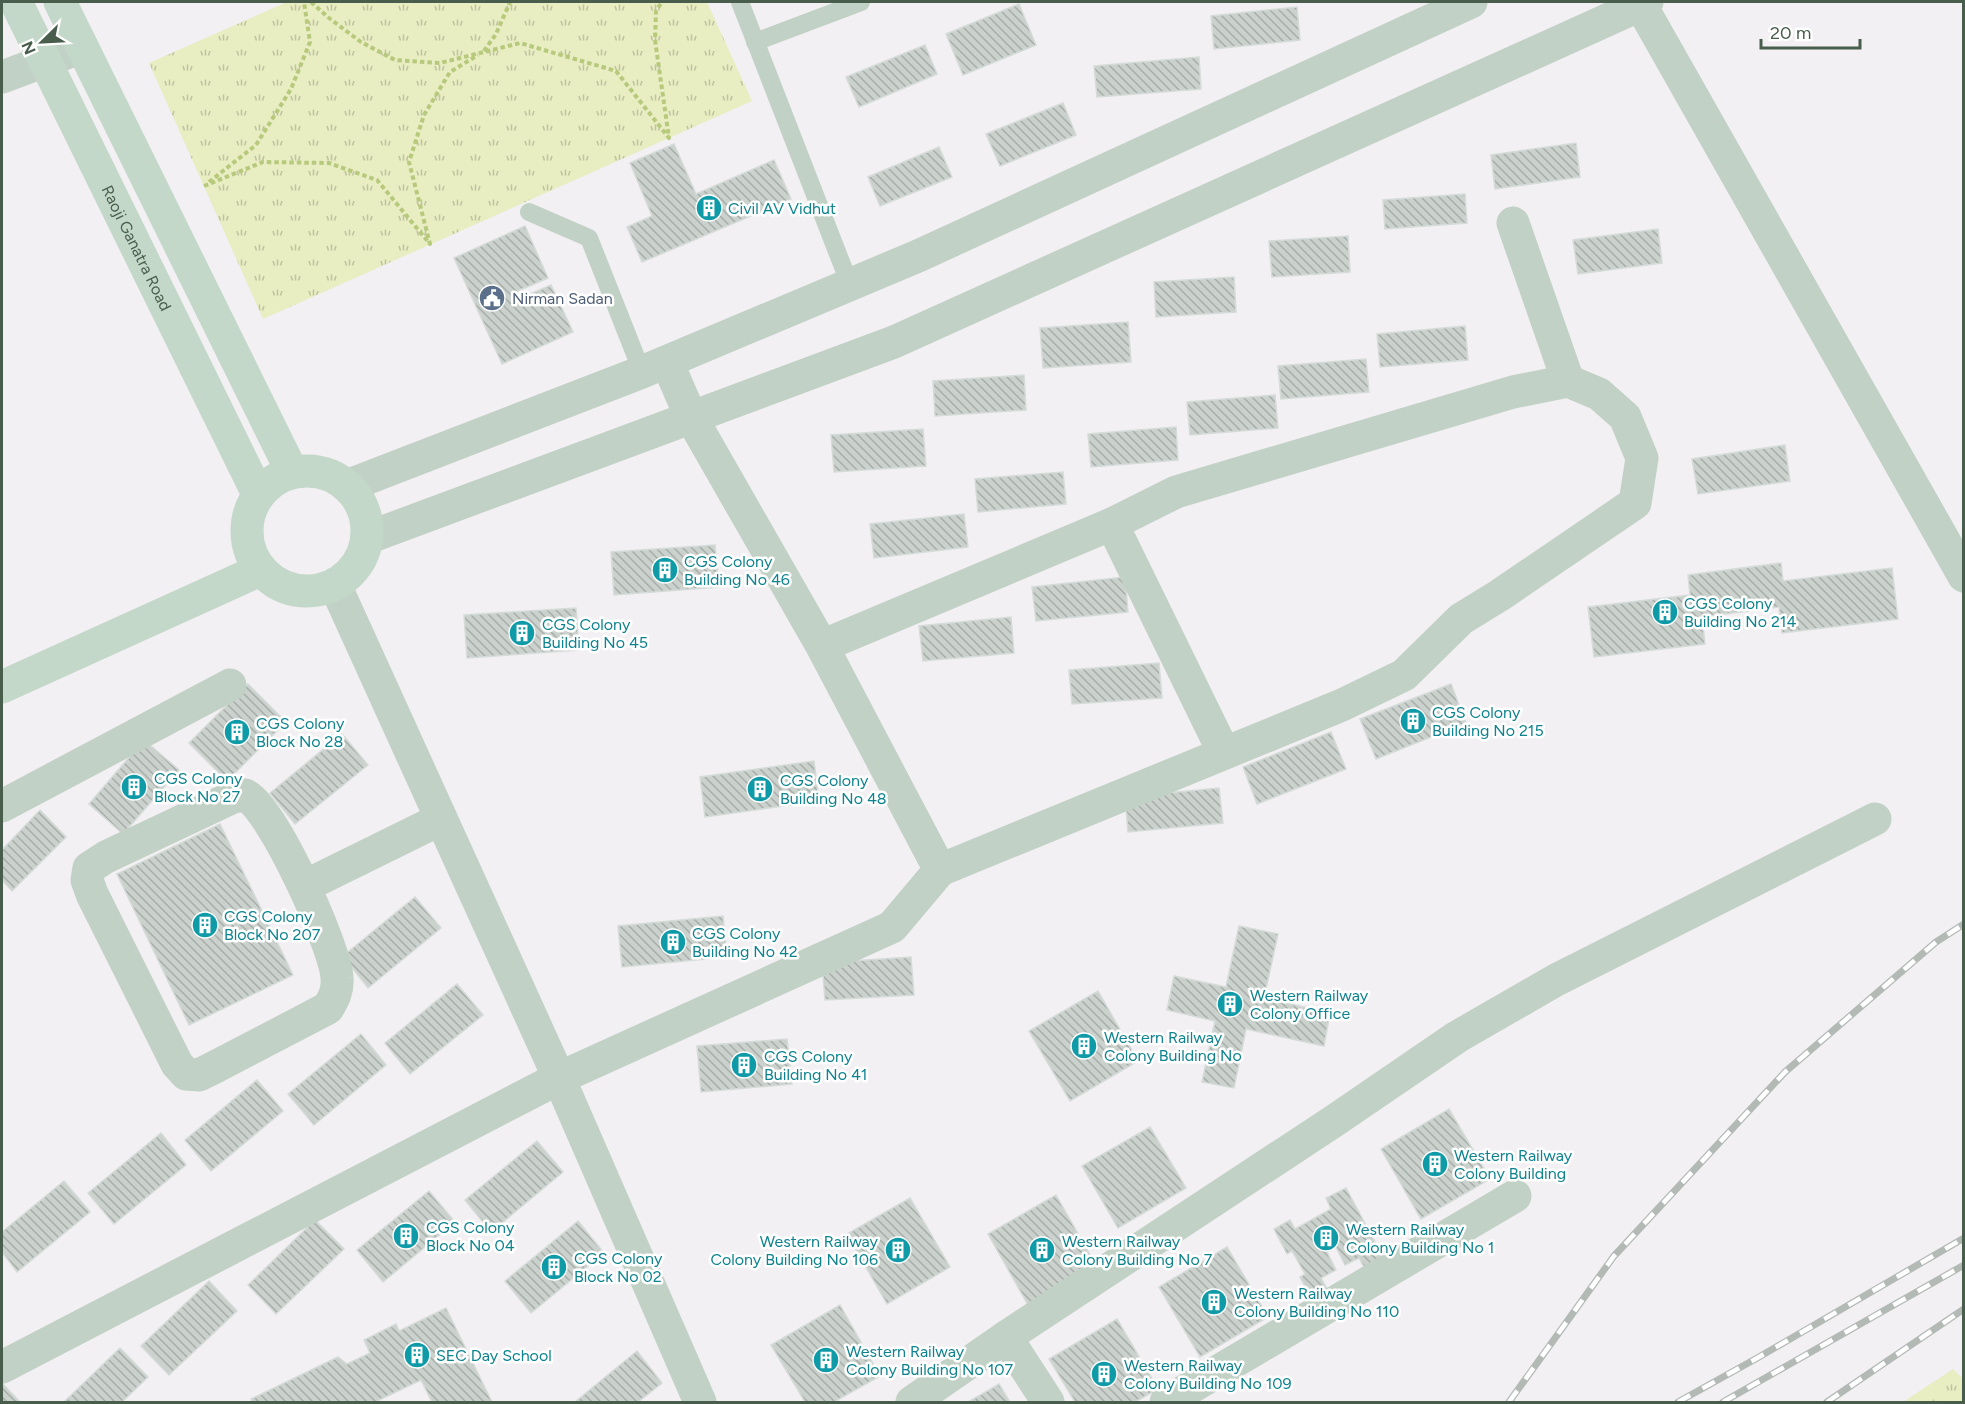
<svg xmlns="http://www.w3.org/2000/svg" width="1965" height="1404" viewBox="0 0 1965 1404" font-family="Figtree,sans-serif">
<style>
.grass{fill:url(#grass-tufts)}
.building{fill:url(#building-back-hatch);stroke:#d5dbd8;stroke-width:1.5}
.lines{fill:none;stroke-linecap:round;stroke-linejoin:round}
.path{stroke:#b7c97c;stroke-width:4;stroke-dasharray:4.5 3;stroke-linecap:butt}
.lane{stroke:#c2d1c5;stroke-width:18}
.street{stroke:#c2d1c5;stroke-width:33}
.secondary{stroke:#c4d8c9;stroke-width:33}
.rail-casing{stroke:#b3bab5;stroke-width:7}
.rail{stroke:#fff;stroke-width:4.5;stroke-dasharray:14;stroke-linecap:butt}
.labels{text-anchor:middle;stroke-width:5;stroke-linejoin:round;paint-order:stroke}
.culture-label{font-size:16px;fill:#0d838f;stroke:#fff;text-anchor:start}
.street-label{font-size:16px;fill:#495d4d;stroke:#fff}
.service-label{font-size:16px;fill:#4e5e75;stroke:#fff;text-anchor:start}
</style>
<defs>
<pattern id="grass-tufts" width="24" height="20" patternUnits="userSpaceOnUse" patternTransform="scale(1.5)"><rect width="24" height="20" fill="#e8edc2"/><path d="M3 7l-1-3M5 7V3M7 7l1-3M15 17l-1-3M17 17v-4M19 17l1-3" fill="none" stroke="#bec3a0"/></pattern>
<pattern id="building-back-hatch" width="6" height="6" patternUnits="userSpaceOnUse" patternTransform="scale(1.5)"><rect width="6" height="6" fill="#cbd2cd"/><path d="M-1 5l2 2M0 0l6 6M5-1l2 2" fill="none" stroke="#a7aea9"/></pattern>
</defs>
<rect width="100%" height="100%" fill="#f2f0f3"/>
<!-- grass -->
<g class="grass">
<path d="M287,2H707L752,101L263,319L149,63Z"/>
<path d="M1953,1369L1963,1379V1402H1903Z"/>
</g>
<!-- building -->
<g class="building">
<path d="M1019,4L1036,45L963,75L946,34Z"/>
<path d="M1297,7L1300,40L1214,49L1211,16Z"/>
<path d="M925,45L937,74L859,107L846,77Z"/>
<path d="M1199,57L1201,89L1097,97L1094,66Z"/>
<path d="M1063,103L1076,135L1000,166L986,134Z"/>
<path d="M1576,143L1580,177L1495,189L1491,155Z"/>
<path d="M674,144L696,194L774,160L791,199L642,262L627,227L652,216L630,163Z"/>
<path d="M939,147L952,177L880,206L868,177Z"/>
<path d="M1465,194L1467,223L1385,229L1383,200Z"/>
<path d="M525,226L548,278L511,294L514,301L551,285L573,332L502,364L454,258Z"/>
<path d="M1658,229L1662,263L1578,274L1573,240Z"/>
<path d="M1348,236L1350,272L1272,277L1269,241Z"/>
<path d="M1234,277L1236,312L1156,317L1154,282Z"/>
<path d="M1128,322L1131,362L1043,368L1040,328Z"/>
<path d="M1465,326L1468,360L1380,367L1377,334Z"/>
<path d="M1366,359L1369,392L1281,399L1278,366Z"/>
<path d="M1024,375L1026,410L935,416L933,381Z"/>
<path d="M1275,395L1278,428L1190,435L1187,402Z"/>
<path d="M1176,427L1178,460L1091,467L1088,434Z"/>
<path d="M923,429L926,466L834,472L831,435Z"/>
<path d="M1785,445L1790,481L1698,494L1692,459Z"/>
<path d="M1063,472L1066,504L978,512L975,479Z"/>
<path d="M964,514L968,547L874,558L870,524Z"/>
<path d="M715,545L719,587L614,595L611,552Z"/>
<path d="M1781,563L1783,581L1892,568L1898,619L1782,633L1779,607L1702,617L1705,644L1594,657L1588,607L1690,595L1688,575Z"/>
<path d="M1125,577L1128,612L1036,621L1032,587Z"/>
<path d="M576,608L579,650L467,658L464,615Z"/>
<path d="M1011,617L1014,653L923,661L919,626Z"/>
<path d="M1159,663L1162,698L1072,704L1069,670Z"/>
<path d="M248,684L286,722L227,781L189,743Z"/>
<path d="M1451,684L1466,723L1376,759L1360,719Z"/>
<path d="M1331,732L1346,769L1257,804L1243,767Z"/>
<path d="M342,734L368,765L295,824L270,793Z"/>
<path d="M144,740L179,770L123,834L89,804Z"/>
<path d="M814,761L819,801L705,817L700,777Z"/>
<path d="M1219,788L1223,823L1128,832L1125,797Z"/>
<path d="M40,810L66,837L12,891L2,880V850Z"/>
<path d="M220,824L293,975L189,1025L117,874Z"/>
<path d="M415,897L441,928L368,988L343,956Z"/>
<path d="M723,916L727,957L622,967L618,926Z"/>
<path d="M1239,926L1278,934L1264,998L1330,1013L1324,1046L1246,1029L1234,1088L1202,1082L1215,1021L1167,1010L1174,976L1226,987Z"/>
<path d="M911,957L914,995L825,1000L822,963Z"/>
<path d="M457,984L483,1015L410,1074L385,1043Z"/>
<path d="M1098,991L1138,1061L1070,1101L1029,1031Z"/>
<path d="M361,1034L386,1065L314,1125L288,1094Z"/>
<path d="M787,1039L792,1084L701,1092L697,1046Z"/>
<path d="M257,1080L283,1111L211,1171L185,1140Z"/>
<path d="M1449,1109L1490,1179L1421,1219L1381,1149Z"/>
<path d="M1150,1127L1186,1188L1118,1228L1082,1166Z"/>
<path d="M161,1133L186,1165L114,1224L88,1193Z"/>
<path d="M537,1141L563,1172L491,1232L465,1200Z"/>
<path d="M64,1181L90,1212L17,1272L2,1252V1232Z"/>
<path d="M1346,1188L1383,1257L1364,1267L1359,1258L1345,1265L1336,1247L1327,1252L1336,1270L1321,1278L1327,1289L1311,1298L1300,1277L1305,1274L1292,1251L1287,1254L1274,1229L1290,1220L1295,1229L1331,1209L1326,1198Z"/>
<path d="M429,1191L455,1222L383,1282L357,1250Z"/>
<path d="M1056,1195L1096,1265L1028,1305L988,1234Z"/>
<path d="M910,1198L950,1267L887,1304L847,1234Z"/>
<path d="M315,1220L344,1249L276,1314L248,1285Z"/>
<path d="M578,1221L604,1253L531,1313L505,1281Z"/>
<path d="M1227,1247L1268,1317L1200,1357L1159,1287Z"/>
<path d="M209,1281L237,1311L169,1375L141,1346Z"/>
<path d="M840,1305L880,1376L834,1402H805L771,1345Z"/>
<path d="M446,1308L492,1402H432L421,1380L375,1402H252L251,1399L338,1357L347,1364L370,1353L364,1340L396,1324L399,1331Z"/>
<path d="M1117,1319L1158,1389L1135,1402H1075L1049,1359Z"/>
<path d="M120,1348L148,1377L122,1402H64Z"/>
<path d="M637,1351L662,1383L638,1402H575Z"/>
<path d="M2,1383L20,1402H2Z"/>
<path d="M999,1384L1010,1402H968Z"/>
</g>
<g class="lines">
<!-- path -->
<g class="path">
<path d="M311,2L329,18L361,42L395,60L440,63L520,43L616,71L669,138L655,40L656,11L662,2"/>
<path d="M484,51L496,34L510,2"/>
<path d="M209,182L256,145L291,89L310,42L304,2"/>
<path d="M204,186L263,162L329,163L377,180L430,244L409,162L424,115L450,72L478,55"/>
</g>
<!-- lane -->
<g class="lane">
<path d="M740,2L850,285"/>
<path d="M755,42L861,2"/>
<path d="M529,212L589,238L642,372"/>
</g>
<!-- street -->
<g class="street">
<path d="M1639,2L1964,576"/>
<path d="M2,77L82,47"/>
<path d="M1513,223L1568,381"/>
<path d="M667,362L691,417L822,646L940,870L1342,705L1404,675L1461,619L1500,595L1635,503L1642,458L1625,417L1599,394L1568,381L1513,392L1176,492L1112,524L822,646"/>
<path d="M347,486L642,372L918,256L1471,2"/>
<path d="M1112,524L1224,753"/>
<path d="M367,538L894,342L1647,2"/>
<path d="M335,585L559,1078L700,1402"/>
<path d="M245,795C271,805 336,948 337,978C338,990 334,998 328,1008L215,1067L199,1075L186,1074L177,1064L92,894L87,880L89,868L106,857L233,797Z"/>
<path d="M2,806L230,685"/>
<path d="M305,886L441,819"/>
<path d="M1006,1337L1048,1402"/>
<path d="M2,1367L559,1078L892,927L940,870"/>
<path d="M912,1402L1006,1337L1334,1121L1457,1037L1556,980L1875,819"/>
<path d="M1166,1402L1515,1196"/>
</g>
<!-- secondary -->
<g class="secondary">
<path id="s1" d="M16,2L258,494"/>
<path d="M60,2L292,472"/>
<circle cx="307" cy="531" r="60"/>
<path d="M2,687L260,570"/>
</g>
<defs>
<g id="rail">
<path d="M1509,1402L1614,1256L1785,1072L1936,942L1964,924"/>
<path d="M1678,1402L1759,1357L1964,1238"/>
<path d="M1723,1402L1964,1265"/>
<path d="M1827,1402L1964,1309"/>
</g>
</defs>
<!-- rail casing -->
<use href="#rail" class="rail-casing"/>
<!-- rail -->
<use href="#rail" class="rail"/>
</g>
<!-- icons -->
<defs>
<symbol id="building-disc" viewBox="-11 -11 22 22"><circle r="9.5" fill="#0f9aa8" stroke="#fff"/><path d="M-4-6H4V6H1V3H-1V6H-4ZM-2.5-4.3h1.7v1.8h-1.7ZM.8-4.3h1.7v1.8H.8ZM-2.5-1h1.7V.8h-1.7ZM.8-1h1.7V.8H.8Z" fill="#fff"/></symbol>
<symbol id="civic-disc" viewBox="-11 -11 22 22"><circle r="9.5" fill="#5c6f8a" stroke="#fff"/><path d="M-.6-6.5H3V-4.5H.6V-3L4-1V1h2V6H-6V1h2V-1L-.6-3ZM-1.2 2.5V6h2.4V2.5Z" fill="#fff"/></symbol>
</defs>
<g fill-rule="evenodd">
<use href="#building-disc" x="694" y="193" width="30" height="30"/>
<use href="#civic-disc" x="477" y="283" width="30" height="30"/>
<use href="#building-disc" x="650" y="555" width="30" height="30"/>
<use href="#building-disc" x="1650" y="597" width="30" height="30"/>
<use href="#building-disc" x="507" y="618" width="30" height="30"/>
<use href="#building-disc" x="1398" y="706" width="30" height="30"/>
<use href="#building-disc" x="222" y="717" width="30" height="30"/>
<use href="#building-disc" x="119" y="772" width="30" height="30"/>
<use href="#building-disc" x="745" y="774" width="30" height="30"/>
<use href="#building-disc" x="190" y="910" width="30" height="30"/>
<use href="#building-disc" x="658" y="927" width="30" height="30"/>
<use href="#building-disc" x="1215" y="989" width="30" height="30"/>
<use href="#building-disc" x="1069" y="1031" width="30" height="30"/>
<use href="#building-disc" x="729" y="1050" width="30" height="30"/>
<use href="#building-disc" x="1420" y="1149" width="30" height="30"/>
<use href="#building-disc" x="391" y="1221" width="30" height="30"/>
<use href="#building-disc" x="1311" y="1223" width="30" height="30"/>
<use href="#building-disc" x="883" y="1235" width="30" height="30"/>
<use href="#building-disc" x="1027" y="1235" width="30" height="30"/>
<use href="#building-disc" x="539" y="1252" width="30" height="30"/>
<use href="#building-disc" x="1199" y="1287" width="30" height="30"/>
<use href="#building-disc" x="402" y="1340" width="30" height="30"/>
<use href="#building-disc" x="811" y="1345" width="30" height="30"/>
<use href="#building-disc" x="1089" y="1359" width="30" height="30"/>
</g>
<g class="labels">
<!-- culture labels -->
<g class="culture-label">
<text x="728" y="214">Civil AV Vidhut</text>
<text x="684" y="567">CGS Colony<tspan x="684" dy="18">Building No 46</tspan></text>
<text x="1684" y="609">CGS Colony<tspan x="1684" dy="18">Building No 214</tspan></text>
<text x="542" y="630">CGS Colony<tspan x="542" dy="18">Building No 45</tspan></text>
<text x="1432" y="718">CGS Colony<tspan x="1432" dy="18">Building No 215</tspan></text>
<text x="256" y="729">CGS Colony<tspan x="256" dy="18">Block No 28</tspan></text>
<text x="154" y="784">CGS Colony<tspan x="154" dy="18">Block No 27</tspan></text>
<text x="780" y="786">CGS Colony<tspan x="780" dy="18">Building No 48</tspan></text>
<text x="224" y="922">CGS Colony<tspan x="224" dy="18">Block No 207</tspan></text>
<text x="692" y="939">CGS Colony<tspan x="692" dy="18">Building No 42</tspan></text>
<text x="1250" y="1001">Western Railway<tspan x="1250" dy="18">Colony Office</tspan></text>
<text x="1104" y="1043">Western Railway<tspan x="1104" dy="18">Colony Building No</tspan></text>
<text x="764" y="1062">CGS Colony<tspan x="764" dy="18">Building No 41</tspan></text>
<text x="1454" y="1161">Western Railway<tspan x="1454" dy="18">Colony Building</tspan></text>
<text x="426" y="1233">CGS Colony<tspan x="426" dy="18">Block No 04</tspan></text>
<text x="1346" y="1235">Western Railway<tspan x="1346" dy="18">Colony Building No 1</tspan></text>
<text x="878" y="1247" text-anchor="end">Western Railway<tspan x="878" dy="18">Colony Building No 106</tspan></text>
<text x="1062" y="1247">Western Railway<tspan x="1062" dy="18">Colony Building No 7</tspan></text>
<text x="574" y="1264">CGS Colony<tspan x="574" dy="18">Block No 02</tspan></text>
<text x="1234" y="1299">Western Railway<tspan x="1234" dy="18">Colony Building No 110</tspan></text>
<text x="846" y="1357">Western Railway<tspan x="846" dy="18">Colony Building No 107</tspan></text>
<text x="436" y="1361">SEC Day School</text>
<text x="1124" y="1371">Western Railway<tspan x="1124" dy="18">Colony Building No 109</tspan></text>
</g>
<!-- street labels -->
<g class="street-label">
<text dy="6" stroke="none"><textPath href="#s1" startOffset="274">Raoji Ganatra Road</textPath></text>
</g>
<!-- service labels -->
<g class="service-label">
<text x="512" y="304">Nirman Sadan</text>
</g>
</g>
<!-- border -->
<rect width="1965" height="1404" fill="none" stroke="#495d4d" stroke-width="6"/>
<!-- north arrow -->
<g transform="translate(42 42) rotate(246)" stroke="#ffffff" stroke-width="4.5" paint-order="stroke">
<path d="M0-4.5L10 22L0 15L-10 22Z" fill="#495d4d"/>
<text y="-9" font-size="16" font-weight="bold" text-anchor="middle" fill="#495d4d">N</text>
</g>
<!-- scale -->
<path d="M1761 39v9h99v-9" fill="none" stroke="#495d4d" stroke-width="3"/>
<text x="1770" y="39" font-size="18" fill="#495d4d" stroke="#ffffff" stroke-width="4.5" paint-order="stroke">20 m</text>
</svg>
